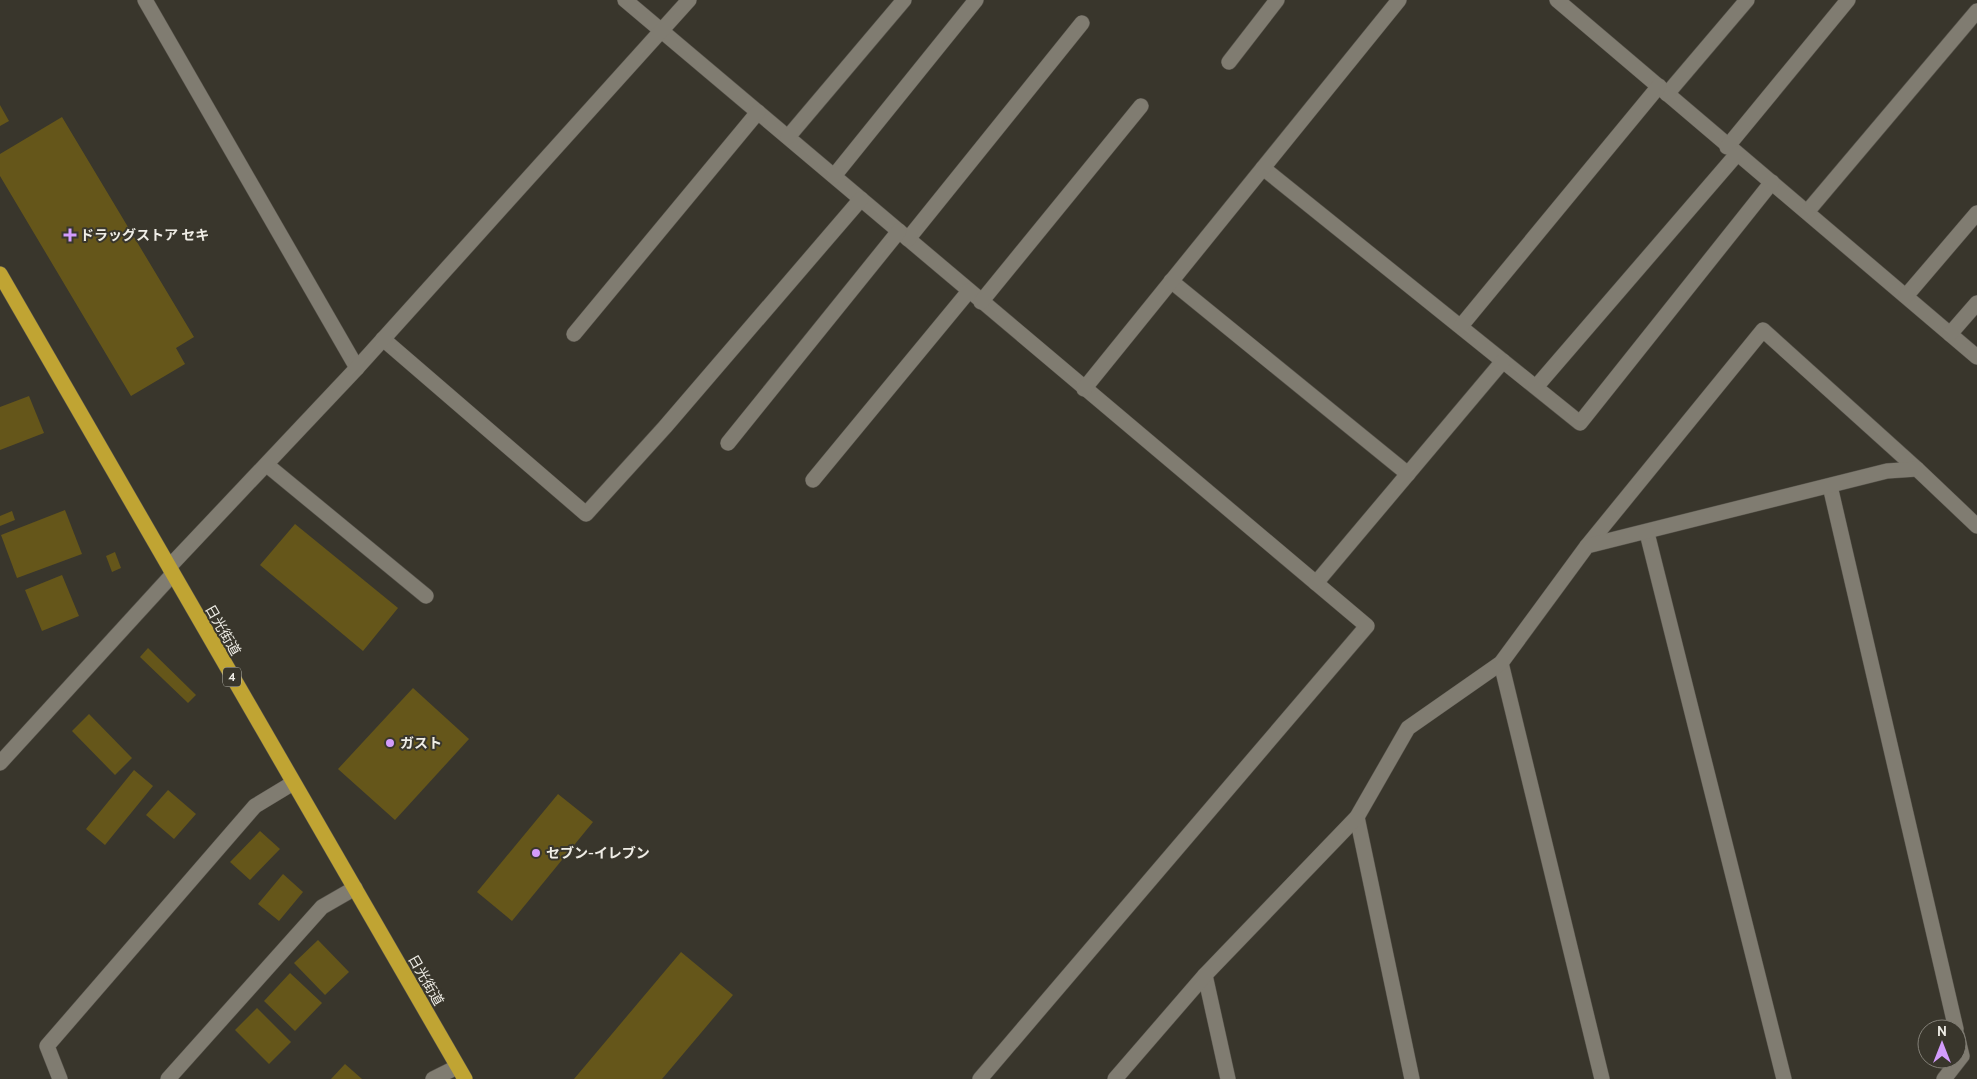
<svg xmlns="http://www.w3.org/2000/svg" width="1977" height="1079" viewBox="0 0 1977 1079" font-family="Cabin,'Noto Sans JP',sans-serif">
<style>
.building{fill:#65561a}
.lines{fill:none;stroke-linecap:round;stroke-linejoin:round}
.minor-casing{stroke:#56534b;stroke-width:16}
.highway-casing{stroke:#56534b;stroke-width:16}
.minor{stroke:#807c71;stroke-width:15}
.highway{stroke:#c0a433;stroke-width:15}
.poi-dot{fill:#d39cfc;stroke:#39362c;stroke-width:2}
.labels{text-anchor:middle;stroke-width:4;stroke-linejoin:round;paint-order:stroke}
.shield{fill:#39362c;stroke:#b8b6ae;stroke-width:1}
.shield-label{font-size:12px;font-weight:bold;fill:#efede6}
.poi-label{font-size:14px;font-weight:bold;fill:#efede6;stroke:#39362c;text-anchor:start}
.street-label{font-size:14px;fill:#efede6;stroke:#39362c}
</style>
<rect width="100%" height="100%" fill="#39362c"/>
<!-- building -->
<g class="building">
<path d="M0,105L9,121L0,126Z"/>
<path d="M62,117L194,337L176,348L185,364L131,396L0,176V154Z"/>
<path d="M29,396L44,433L0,450V407Z"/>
<path d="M65,510L82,554L17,578L1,535Z"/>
<path d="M12,511L15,520L0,526V516Z"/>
<path d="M295,524L398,608L363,651L260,565Z"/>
<path d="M115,552L121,568L112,572L106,556Z"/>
<path d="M62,575L79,616L42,631L25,590Z"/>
<path d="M148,648L196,695L188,703L140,657Z"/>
<path d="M413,688L469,739L395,820L338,769Z"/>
<path d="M89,714L132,758L115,775L72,731Z"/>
<path d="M134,770L153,786L105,845L86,829Z"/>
<path d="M168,790L196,814L174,839L146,815Z"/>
<path d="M558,794L593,822L512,921L477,892Z"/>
<path d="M260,831L280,849L250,880L230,862Z"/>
<path d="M283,874L303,892L279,921L258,904Z"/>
<path d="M318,940L349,972L325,995L294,963Z"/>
<path d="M681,952L733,995L662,1079H574Z"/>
<path d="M290,973L322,1003L295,1031L264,1001Z"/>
<path d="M257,1008L291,1042L269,1064L235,1030Z"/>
<path d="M345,1064L362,1079H331Z"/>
</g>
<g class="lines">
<defs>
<g id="minor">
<path d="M145,0L357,368"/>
<path d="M625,0L1367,626L980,1079"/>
<path d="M1557,0L1977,357"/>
<path d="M1229,62L1277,0"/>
<path d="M1667,94L1747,0"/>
<path d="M788,137L904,0"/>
<path d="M1727,147L1848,0"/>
<path d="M1263,168L1580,423L1772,182"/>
<path d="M834,176L976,0"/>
<path d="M1807,212L1977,11"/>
<path d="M908,239L1082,23"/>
<path d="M1171,281L1408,474"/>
<path d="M1906,296L1977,213"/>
<path d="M981,302L1141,106"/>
<path d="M1461,326L1659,86"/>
<path d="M574,334L758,112"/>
<path d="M1950,334L1977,303"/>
<path d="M383,339L586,514L665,427L861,199"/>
<path d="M1536,387L1737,154"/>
<path d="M1084,389L1399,0"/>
<path d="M728,443L899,231"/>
<path d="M267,465L426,596"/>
<path d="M813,480L969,291"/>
<path d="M1830,486L1956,1029"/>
<path d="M1647,533L1784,1079"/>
<path d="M1587,546L1763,330L1917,469"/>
<path d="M1316,583L1503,361"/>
<path d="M1501,663L1602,1079"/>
<path d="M0,763L172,575L170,566L357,368L689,0"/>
<path d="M1357,817L1412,1079"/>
<path d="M1205,975L1228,1079"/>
<path d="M60,1079L47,1046L255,806L293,783"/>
<path d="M168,1079L322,907L355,888"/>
<path d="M433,1079L457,1067"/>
<path d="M1115,1079L1205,975L1357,817L1408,728L1501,663L1587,546L1887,471L1917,469L1977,526"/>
<path d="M1944,1079L1962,1056L1957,1035"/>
</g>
<path id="highway" d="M0,274L465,1079"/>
</defs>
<!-- minor casing -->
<use href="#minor" class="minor-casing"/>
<!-- highway casing -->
<use href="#highway" class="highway-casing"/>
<!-- minor -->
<use href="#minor" class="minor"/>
<!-- highway -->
<use href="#highway" class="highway"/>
</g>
<!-- markers -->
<g class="poi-dot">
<path d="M67.5 227.5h5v5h5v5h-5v5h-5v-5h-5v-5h5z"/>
<circle cx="390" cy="743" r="5"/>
<circle cx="536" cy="853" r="5"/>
</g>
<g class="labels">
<!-- shield labels -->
<rect class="shield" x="223" y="667.5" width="18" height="19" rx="4"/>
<g class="shield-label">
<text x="232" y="681">4</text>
</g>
<!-- poi labels -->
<g class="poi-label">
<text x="80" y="240">ドラッグストア セキ</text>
<text x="400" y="748">ガスト</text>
<text x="546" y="858">セブン-イレブン</text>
</g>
<!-- street labels -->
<g class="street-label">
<text transform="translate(223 630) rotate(60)" y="5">日光街道</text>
<text transform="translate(426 980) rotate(60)" y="5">日光街道</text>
</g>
</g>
<!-- north arrow -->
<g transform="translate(1942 1044)"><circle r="24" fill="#39362c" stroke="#827f76"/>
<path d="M0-4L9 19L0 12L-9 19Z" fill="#d39cfc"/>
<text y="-8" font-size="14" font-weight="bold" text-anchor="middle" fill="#efede6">N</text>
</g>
</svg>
